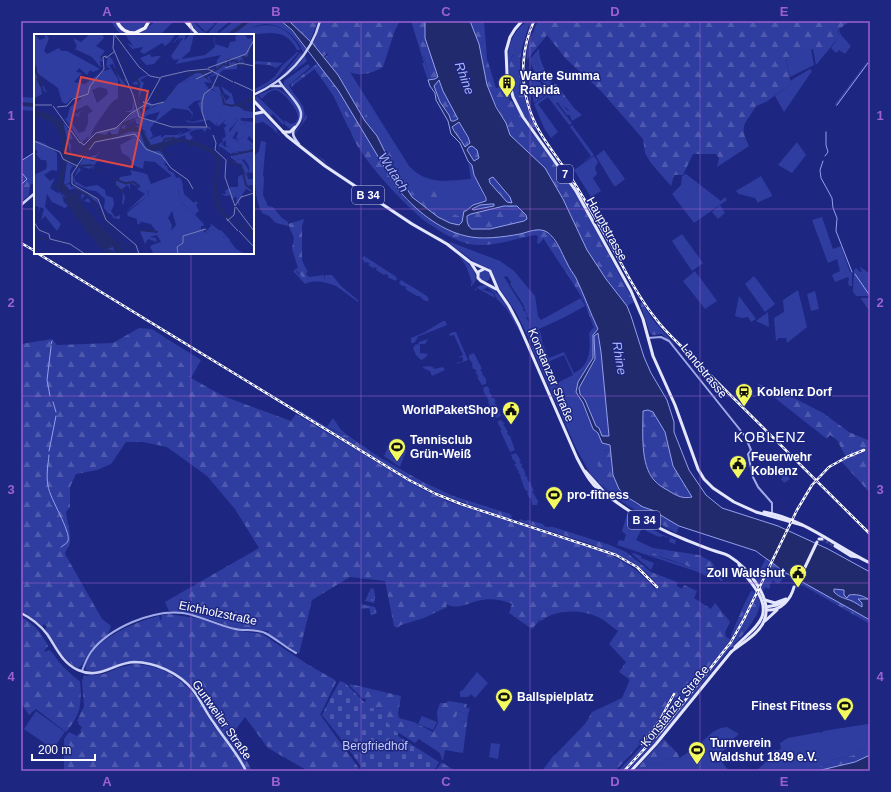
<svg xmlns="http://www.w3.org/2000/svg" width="891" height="792" viewBox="0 0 891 792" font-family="Arial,sans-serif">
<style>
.green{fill:#303da0}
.forest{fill:url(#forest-firs)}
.wetland{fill:url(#wetland-marsh)}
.cemetery{fill:url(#cemetery-stones)}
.water{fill:#222a6e;stroke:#94a0eb;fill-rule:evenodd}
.pier{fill:#1d2781}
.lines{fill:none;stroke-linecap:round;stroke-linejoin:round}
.stream{stroke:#94a0eb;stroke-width:1}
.river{stroke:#222a6e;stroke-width:4}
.primary-tunnel{stroke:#3f4794;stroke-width:3;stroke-dasharray:3 1.5;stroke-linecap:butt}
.tertiary{stroke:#a1aae9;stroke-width:2}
.secondary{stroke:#ccd1f7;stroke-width:2.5}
.primary{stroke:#e4e6fe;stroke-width:3}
.trunk{stroke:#f2f2fe;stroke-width:3.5}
.rail-casing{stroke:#fff;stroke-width:2.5}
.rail{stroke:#1d2781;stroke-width:1;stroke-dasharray:3;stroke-linecap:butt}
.grid{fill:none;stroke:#9c61cf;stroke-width:1;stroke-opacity:0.55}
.labels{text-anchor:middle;stroke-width:3;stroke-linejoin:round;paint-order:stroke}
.shield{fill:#1d2781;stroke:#bbbed9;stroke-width:1}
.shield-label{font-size:11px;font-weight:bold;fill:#fff}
.poi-label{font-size:12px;font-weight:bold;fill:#fff;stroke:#1d2781;text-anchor:start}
.street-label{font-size:12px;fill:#fff;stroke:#1d2781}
.park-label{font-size:12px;fill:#c5cbf7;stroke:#1d2781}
.water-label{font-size:13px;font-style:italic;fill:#acb5f1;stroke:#1d2781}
.quarter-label{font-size:14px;letter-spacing:1px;fill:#fff;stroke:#1d2781}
.inset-river{fill:none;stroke:#222a6e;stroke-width:2}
.inset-road{fill:none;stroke:#777db3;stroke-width:1}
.view{fill:#dc4848;fill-opacity:0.15;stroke:#dc4848;stroke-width:2}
.inset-edge{fill:none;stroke:#fff;stroke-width:2}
.neatline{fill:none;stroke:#9c61cf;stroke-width:1.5}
.grid-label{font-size:13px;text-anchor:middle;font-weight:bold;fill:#9c61cf}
</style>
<defs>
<pattern id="forest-firs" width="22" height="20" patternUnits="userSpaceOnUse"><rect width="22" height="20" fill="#303da0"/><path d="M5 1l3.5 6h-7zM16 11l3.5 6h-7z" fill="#4f5aae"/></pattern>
<pattern id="wetland-marsh" width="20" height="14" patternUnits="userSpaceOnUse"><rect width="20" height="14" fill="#303da0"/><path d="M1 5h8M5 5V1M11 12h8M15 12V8" fill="none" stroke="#4f5aae"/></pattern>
<pattern id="cemetery-stones" width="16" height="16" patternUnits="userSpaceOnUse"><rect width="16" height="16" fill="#303da0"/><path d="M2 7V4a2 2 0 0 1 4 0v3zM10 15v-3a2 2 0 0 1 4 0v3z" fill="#4f5aae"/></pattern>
</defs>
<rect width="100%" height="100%" fill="#1d2781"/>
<!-- green -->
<g class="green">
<path d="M111,21H115C119,32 132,39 143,31C147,29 148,25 153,24V21H174L160,35H122L116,29Z"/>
<path d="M119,21H147C140,33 125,37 119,21Z"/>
<path d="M189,21H193L201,30L209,35H200Z"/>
<path d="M194,21H212L215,24L206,32Z"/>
<path d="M219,21H230L217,32L219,33L234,21H241L223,35H211L209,32Z"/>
<path d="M251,21C259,21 268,20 276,21C289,23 298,40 306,49L303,53C302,50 301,47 299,44C288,28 270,18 251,28C274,21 288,27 300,49V50H297C287,29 271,32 251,35C245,36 239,35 232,35Z"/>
<path d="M411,21H414L415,29L414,21H444L511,172L582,297L539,232L471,243L372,165L348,127L333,95L313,67L330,53L344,69L350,72L409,166C426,185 448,181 471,179L468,161L472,165L474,175L486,201L473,205L463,213L513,207L423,55L430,79L428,80L422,63H424Z"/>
<path d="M527,21H530L522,48L512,56L508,69C507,49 510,34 527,21Z"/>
<path d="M839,29L841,35L851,46L845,54L839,50L836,53L831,48L839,37Z"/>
<path d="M811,49L814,65L790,77L786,58Z"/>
<path d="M297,52H299L274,81L259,90L255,91V89L268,82L275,76L282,66Z"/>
<path d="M536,52V58L544,84C537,76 532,70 530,59Z"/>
<path d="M300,53L303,54L301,57L279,79Z"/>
<path d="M305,56L307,61L285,78L292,72Z"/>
<path d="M867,62L868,63L836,107L835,104Z"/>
<path d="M308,64L310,67L289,85C293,96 310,107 303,120H302V110L284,85V81Z"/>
<path d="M810,69L812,71L784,112L775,96L791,84L790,81Z"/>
<path d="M534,76L536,77L548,93L534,103L529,79Z"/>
<path d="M275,88C284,89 301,107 300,116C299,122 294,126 290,129L285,125L284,120L291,124L295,123C296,122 298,119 298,118C299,110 282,90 275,90C269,91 265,95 262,99L258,95Z"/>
<path d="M549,93L551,96L552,99L556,103L572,123L569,125L548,97L538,104L558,132L551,138L545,130L534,104Z"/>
<path d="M257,96L283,121L284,123L283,125L273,114L270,116L253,98Z"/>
<path d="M21,97L35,98V111L21,110Z"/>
<path d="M560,101L567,110L574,113V108L582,115L572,121L570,115H567L558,103Z"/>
<path d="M257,113L263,114L277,129V132L283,139L272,128L263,122L257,123L253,127V116Z"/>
<path d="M306,114L307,118L295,134V136L299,142L319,157L323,159L331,167L368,193L430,233L448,241C432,238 417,225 403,216C365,192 330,167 295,139L294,133L301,125Z"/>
<path d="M572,125L594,155L581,164L591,156L570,127Z"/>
<path d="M261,141L266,142L263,175L264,178L263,195L268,206L273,207L282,218L288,222V226L276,223L269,216L262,213L259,206L256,195L253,157L259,151Z"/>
<path d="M797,142L806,155L792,173L778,165Z"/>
<path d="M604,150L625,179L616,186H614L596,156Z"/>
<path d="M35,152V175L23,178L21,180V163L27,157Z"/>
<path d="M594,156L598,162L595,168L597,174L593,178L601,191L591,197L574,170Z"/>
<path d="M686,174L721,201L725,197L727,200L694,223L672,194L681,185L682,176Z"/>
<path d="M761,176L772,195V196C767,199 763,199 758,203L755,198L739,194L736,191Z"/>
<path d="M491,204H494V206L473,210L472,209L480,205Z"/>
<path d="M720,205L725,213L718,219L712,212Z"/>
<path d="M822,217L833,249L841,246L850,272L852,273V286H849L848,282L849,279L848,277L835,282L832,275L840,271L837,259L828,263L812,220Z"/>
<path d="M682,234L703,263L692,271L672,241Z"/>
<path d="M450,242L500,261L514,271L535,296L538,316L541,320L581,298L585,306L563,318L539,329L534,334L523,304L510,284L511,282L507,276L504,277L524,309L522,310L525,311L528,318L525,317C531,322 534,333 532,341H530L516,312L495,282L492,271L488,268L476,263L449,243Z"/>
<path d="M364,256L395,276L397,278L396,281L387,277L389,276L386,274L384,275L376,270L377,269L375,267L373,268L368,265L370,264L367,262L365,263L362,258Z"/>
<path d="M458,256C467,261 476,269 476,280L471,287V283H472C468,272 467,264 458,256Z"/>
<path d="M859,267L862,268L870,274V296H856L853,292L854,270L856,268L860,272L862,271Z"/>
<path d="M295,269L298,274L307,277V275L309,277L324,275V281L325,275H332L341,286L359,301L358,302L336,286C326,282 314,279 305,284L295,273L293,272Z"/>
<circle cx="485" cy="276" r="5.5"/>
<path d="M695,271L717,301L705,309L683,281Z"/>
<path d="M754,276L775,304L765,312L745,284Z"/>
<path d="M401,280L427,296L429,300L428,301H424L425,300L421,299L422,298L419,296H417L405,289L407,288L404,286H402L399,283Z"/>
<path d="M484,285C502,289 518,327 526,343L506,308L497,299L494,293L487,287L485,289H482C487,292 494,291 495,298L477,288L476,289V291L474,290L479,286Z"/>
<path d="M798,290L807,327L787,343L786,338H779L776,341L774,318L784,312L783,300Z"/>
<path d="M815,291L819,309L811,311L807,294Z"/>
<path d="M739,296L756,319L751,322L748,317L742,318L735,316Z"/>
<path d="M861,298H870V312L861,299Z"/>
<path d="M768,312L769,327L756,321Z"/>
<path d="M443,321H445L447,325L417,337V339L414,343H411V338L425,332Z"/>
<path d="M597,327V331L593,335V358L577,385L587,415L593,429L598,433L603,444L610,445V448L603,451L599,469L591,474C615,501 645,517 677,532L676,533L644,516L612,496L591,475L576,448L531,346L533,344L536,345L544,369L549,373L553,372L557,383L573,375L564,355L550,361L551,368H547L538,345L534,342L536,334L540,330L543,345L549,358L564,352L574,373C590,366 591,349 589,333L593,328Z"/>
<path d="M453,332H456L468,360L457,364V362L458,363L463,361V357L458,358L463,355L454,335L450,336L449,334Z"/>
<path d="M598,333L601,352L609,437L602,436L599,428L596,426L585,400L580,394L579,388L595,359L594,335Z"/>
<path d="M164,337L201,360L191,378L183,364L166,348Z"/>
<path d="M428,339L425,344H420V353L428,354L425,358L421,360L416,355L413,348L416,344L418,345L419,342Z"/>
<path d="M474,353L482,369H480L483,374H482L486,379V384L482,385L477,377H479L475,372H477L475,369H473L472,364H473L469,359V355Z"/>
<path d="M427,366L433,367L434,369L443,367L445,370L432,376L430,371L423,368V367Z"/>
<path d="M487,386L490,390H489L490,394H492L491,395L492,398H494L496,402H494L498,407H496L497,410H499L501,416L496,418L488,402H489L488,399H486L488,398L484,393L483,388Z"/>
<path d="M333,418L341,430L350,437L327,427Z"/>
<path d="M501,420L505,424H503L508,432H507L508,435L510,436L515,450L510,452L500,430H502L498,424V421Z"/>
<path d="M388,447L406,451L400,467L384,456Z"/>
<path d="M516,453L521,461H519L521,464L523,465L521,466L523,469H524L526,477H528L527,478L528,481L530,482L534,491H532L538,501L537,505H532L531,498H529L527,493H528L527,490H525L520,476H521L518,472H519L514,464H516L515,461L513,460L511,455Z"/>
<path d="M783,470L790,479L784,483L781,479L783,477L780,474Z"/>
<path d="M627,515L661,534L676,540L675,544L669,542L670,538L663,536L659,537L646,531L647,528L643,526L636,540L653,548L652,551L664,553V555L650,553V554L681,564L698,570L707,575L706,576L698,572L617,545L619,540L624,541L626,535L622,531Z"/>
<path d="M633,553L641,556V558L654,563L651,570L632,554Z"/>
<path d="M833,590H844V595L847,598L849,595C856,594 861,595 868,599L859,600L862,603V607L838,596Z"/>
<path d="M755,593L757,595C749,614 739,632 727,649L728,651L661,736L628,771H625C650,746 671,719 693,692C715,664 741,635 753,601L733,636L713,664L657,734L622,771H618C640,748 661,727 674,698L677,699L673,712L727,643L725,640L726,637L730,639Z"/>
<path d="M477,672L488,683L475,698L471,694L468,697H460V691H462Z"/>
<path d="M36,711L65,732L53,749L24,729Z"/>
<path d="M459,711L468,715L467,722L460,721L456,718L457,714Z"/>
<path d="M422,716L437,722L433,730L418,724Z"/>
<path d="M868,724H870V748L859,751V753L851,756L831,760V764L801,771H756L768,760L775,749L776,751L781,749L780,743L788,738L820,732L822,733L823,731Z"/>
<path d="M727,727L739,734L728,743L729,745L726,747L727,748L717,756L729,771H642L651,762L657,765L666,760L679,757L680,758C685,754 691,750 696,747C708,738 711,729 727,727Z"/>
<path d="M491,743L500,744L498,759L489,757Z"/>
</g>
<!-- forest -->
<g class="forest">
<path d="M241,21H251L232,35H223Z"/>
<path d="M289,21H318L310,41Z"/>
<path d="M322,21H400L395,30L383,67C373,73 362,76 352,73C348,72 346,70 343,69L340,71L403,175L411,185L418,190L423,189L425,193L419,196L411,195L389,160L377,136L365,121L339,75L324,58L329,54L328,53L323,57L313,44Z"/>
<path d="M414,21H425V38L438,77L435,79H430Z"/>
<path d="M470,21H484L487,59L496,88L507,86L510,96L509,100L512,101L526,125L572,186L634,302L627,306L606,279L587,250L563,199L545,168L510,135L506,123L492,98L487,85L479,44Z"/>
<path d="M538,21H850L838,30L839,37L816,65L813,49L786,58L791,84L766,102L756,106C746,124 738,124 749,146L717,167L719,158L716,154H693L683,175H674L671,186L650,162L645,153L643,139L601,91L566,59L547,35L527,60C525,47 533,33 538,21Z"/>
<path d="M521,48H522C516,78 524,103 537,129L536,131C520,112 501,83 512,57C514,54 518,51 521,48Z"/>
<path d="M539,49C539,57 542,65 546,72C548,77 551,79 551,85L545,86L547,89L553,88L552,85L556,84L574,108V113L573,114L560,102L556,103L552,99L551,94L544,84L536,58V52Z"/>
<path d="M253,61L283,63L276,68L270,65L253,64Z"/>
<path d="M318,63L338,90L397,188L406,200L430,219L445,229L472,237L490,238L511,235L536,230L546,231L560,249L576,277L597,327L594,328L584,301L551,247L544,238L539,244L537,243L538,236L535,235C514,239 490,248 469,244C453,240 438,230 425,221C406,206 352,151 350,127L352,125L316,68L291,87L292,83Z"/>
<path d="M439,80L443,91L458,119L454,121H451L449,115L440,102L434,86Z"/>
<path d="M460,122L470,143L465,147C461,139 455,134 452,126Z"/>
<path d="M472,146L477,150L479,158L474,161L467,150L469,147Z"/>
<path d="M35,175V182L30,185L29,195L21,202V180L23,178Z"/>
<path d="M493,177L510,197L512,203L507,202L490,183L489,179Z"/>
<path d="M431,185C443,185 442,188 447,197L446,199L441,200L431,197L428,191Z"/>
<path d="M421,199L428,200L444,210L463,218L461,224C448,228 428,209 418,201Z"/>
<path d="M504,206H517L526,215L527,219L524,221C514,223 478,235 470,228C467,225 467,220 467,216L471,214Z"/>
<path d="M304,219L302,226V260L305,267L308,272L306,273L307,277L306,281L295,269L298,268L292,249L294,238L288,224Z"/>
<path d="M640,303H642L653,320L674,344L673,345L662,334L653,335L650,333Z"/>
<path d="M139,328L152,329L164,337L166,348L183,364L191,378L223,396L291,421L296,414L418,487L449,502L607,553C627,563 640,571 655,589L658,586C637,558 606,549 575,539C556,533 538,527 519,521L520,519L525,521L528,520L543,524L545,527H553L610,545L626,552L651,572L677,582V586L682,589L684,585L697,591L694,598L711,609L715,603L730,622L725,632L726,637L725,640L727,643L673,712L670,711V710L677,699L674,698L675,694L672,693C660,725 638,747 615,771H542L554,755H555L585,724L592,712L622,698L629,682V679L619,672L626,662L609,644L618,631C612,627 606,621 600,618C583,609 556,609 541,621L538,619L539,621L532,629L509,613L512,604C501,599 489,598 477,601C466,604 457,610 446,604L447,607L424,618L401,625L397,628L394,626L385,581L350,577L312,600L299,654L267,634L269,631L234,628L203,617L169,611L165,602L259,548L235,509L207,476L167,447L143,442H126L111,464L97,470L76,474L70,487V507L66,512C67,521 71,533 70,542C69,547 66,549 65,554L102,619L111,626C108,639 97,642 89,653C85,658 84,665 78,668C65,663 53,641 45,629L47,627L44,624L42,626L26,614L21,611V344L52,339L57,345L113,343Z"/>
<path d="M756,383L792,397L823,413L849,432L870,441V493L841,461L846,457L837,440L830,435L827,439Z"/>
<path d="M299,410L332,430L350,437L379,457L423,482L453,496L510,514L512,517L511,519L451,498L418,484L298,411Z"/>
<path d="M648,410L653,412L665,432L673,466L692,497C683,499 677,496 669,491C664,488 659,485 655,480C640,464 643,432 643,411Z"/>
<path d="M610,448L613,475L619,489L627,497L635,503L651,510L679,526L677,532C645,517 615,500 591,474L599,468L594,455Z"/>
<path d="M653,548L699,555L712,562L723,581H721L709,572L707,575C691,566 667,558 649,554L650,553L664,555V553L652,551Z"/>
<path d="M766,558L770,561L759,584L755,580Z"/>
<path d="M772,562L778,569L781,570L782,568L797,579L786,574L785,577L783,573H782L783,577L782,580L778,584L773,580L770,584V588L768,589L766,587L763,590L760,587Z"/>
<path d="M801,581L866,617L870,620V624L804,586L799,585Z"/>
<path d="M752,590L755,593L732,636L731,635C738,620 743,604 752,590Z"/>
<path d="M757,595C758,598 761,601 760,604C758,619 739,640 728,651L727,649L745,620Z"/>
<path d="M168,614L202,619L234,630L262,634L307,664L335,680L336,682L320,715L321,716L361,771H308L268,748L245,717L233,733L252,771H247L235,749L214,723L187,682L159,666L134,661L96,672L86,670C84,665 87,661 90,656C103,635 136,622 159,616L160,620H161L162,615Z"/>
<path d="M21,617C34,623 42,634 48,646L44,651L45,652L49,650C54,653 56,659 60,663C62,666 77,680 80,681C82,703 81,715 66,732L36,709L29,715L21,703Z"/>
<path d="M134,664C160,665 184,678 199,701C204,709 207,717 213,725C224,740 236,754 245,771H64V739L69,732L77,736L79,733H81V731H80L82,727L78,724L79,722L77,721L84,706L82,681L84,676L104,674L118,668Z"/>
<path d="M350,684L401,696L398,713L399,718L414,722L433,732L438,723L437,712L440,703H446L448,701L467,704L466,706L468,709L470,707L468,715L459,711L457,714L456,718L460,721L467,722L463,753L445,750L443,760H442L440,753L419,739L415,743L399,733L398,734L387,722L383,709L370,708L365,703L366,699L362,698L350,686Z"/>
<path d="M664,739L678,754L679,757L666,760L657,765L651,762L642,771H634Z"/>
<path d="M870,748V755C849,766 825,771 801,771L831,764V760L851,756L859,753V751Z"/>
<path d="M441,763H443L455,771H436Z"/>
</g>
<!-- wetland -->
<g class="wetland">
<path d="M371,588L374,589L375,597L374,603L365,601Z"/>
<path d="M361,604L375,607L377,613L371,615L369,608L362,609Z"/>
</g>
<!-- cemetery -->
<path class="cemetery" d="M340,681L345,683L370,708L383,709L386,710L387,722L398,734V736L439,762L434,771H364L346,745L322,715L332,695Z"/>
<!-- water -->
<g class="water">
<path d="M281,21H289L313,44L338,75L365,121L377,136L389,160L412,197L438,217L450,223L459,225L462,222L464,211H466L473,205L486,201V198L474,175L472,165L468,161L460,143L451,134L448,121L436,100L435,93L430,86L428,80L435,79L438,77L425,38V21H470L479,44L487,85L496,107L506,123L510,135L545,168L563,199L587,250L606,279L627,306L631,316L644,357L651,373L667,400L674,422V432L689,470L706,495L722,508L778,526L828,549L870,572V620L781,570C773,562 764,558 756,551L679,526L652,510L643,507L627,497L619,489L613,475L610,445L602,443L598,433L593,429L583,403L576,392L578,382L593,358V335L598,329C590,312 584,295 576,278C573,273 569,268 567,263C561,252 557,239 547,232C539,227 528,232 520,234C504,237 481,240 466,236C439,230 414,209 397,188L338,90L292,30ZM439,80L443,91L458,119L454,121H451L449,115L440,102L434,86ZM459,122L468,137L470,143L465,147C461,139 455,134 452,127ZM472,146L477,150L479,158L474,161L467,150L469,147ZM493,177L510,197L512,203L507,202L490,183L489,179ZM491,204H494V206L473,210L472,209L480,205ZM504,206H517L526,215L527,219L524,221L490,229H472C467,226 467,221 467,216L471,214ZM598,333L601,352L609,436H602L599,428L596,426L585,400L580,394L579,388L595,359L594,336ZM648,410L653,412L665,432L673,466L692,497C683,499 677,496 669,491C664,488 658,485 654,480C640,464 643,432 643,411ZM834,589L844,590V595L847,598L849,595C856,594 862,595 868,599H858L862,603V607C859,605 856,603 852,601C845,598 840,598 834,592Z"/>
<path d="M870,755V771H817L855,762Z"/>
</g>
<!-- pier -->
<path class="pier" d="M787,528L789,529L784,538L785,539L783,540L777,553V555H776L772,564L770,563L774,554V553H775L782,539L781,537H783Z"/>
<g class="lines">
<!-- stream -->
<g class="stream">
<path d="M837,105L868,63"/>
<path d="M825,156L828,152L826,145V132"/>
<path d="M21,161L35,152"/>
<path d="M823,161L820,170L821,178L832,198L833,208L837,218L836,231L852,272"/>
<path d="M21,172L27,179L21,185"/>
<path d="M855,274L870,296"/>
<path d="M51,344L52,341"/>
<path d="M50,396L47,380L51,347"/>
<path d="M53,402L56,412"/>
<path d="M49,451L56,416"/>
<path d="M49,455C48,465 46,475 48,486C50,499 71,531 68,541C67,544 63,545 61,547"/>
</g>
<!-- river -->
<g class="river">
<path d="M229,35L248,21"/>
<path d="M21,104L35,105"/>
</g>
<!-- primary-tunnel -->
<g class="primary-tunnel">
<path d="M822,539L835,546"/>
<path d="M795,587L798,582"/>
</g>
<!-- tertiary -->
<g class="tertiary">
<path d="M648,338L661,337L669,341L745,436L751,450L748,454L753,477L758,487L772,503V513"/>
<path d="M82,671C84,665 87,658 91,652C109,628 153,609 183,613C201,616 217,625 235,629C244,631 256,629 265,633C275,638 285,647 296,653"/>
</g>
<!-- secondary -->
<g class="secondary">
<path d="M279,81C284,90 301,104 301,114C302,129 284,127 299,144"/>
<path d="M271,86H282"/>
<path d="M253,95C285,81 311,55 320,21"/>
<path d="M253,102L254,109L253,112"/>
<path d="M21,205L35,193"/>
<path d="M21,613C31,618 40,625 47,634C56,647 62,663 78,670C100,680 113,663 134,662C155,662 179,673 193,690C201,700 206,713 214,723C225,740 237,752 246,771"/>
</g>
<!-- primary -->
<g class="primary">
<path d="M185,21L198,35"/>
<path d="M522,21L515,29L510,37L506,51L507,74L513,97L523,117L576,191L631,291L643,319L653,356L675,405L698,469L704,479L713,488L734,502L756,512L802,525"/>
<path d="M253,100L287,136L325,166L412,224L447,244L470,262L490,271L498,290L509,306L519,325L577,458C582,467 586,476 593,484C597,489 602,491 607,495C631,514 658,529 686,540C696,544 705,548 715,551C720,553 725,553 729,556C747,567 774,599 764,621C759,634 742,643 731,652"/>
<path d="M253,114L263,112"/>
<path d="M283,132H290L295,127"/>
<path d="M471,263L478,274"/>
<path d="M484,269L478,272V278L481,281L496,289"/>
<path d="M585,471L604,492"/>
<path d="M764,512C804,519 835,546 870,563"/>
<path d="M819,539H822"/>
<path d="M835,546L851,556L858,557"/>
<path d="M798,582L817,542"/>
<path d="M765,600L775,603L786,599"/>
<path d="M766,607L777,605L786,601"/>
<path d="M767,610C781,611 791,599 794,587"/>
<path d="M765,621L777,610"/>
<path d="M735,647C753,628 776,618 755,588C750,580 743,574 739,565"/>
<path d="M631,771L656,744L731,652"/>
</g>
<!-- trunk -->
<g class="trunk">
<path d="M117,21C120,29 126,33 135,33L145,28L149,21"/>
<path d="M188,21L191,27"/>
</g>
<defs>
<g id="rail">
<path d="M534,21C522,47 520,77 528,104C536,135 559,157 575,184C591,210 606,236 621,263C631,282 642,302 656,319C664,330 675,340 685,350L870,534"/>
<path d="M21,243L35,251"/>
<path d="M37,253L409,480L436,494L461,504L616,555L637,567L657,587"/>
<path d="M642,744L660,720L674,694"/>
<path d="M624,771L661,731L731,642L744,619L797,510L812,485L829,467L847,457L864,450"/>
</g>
</defs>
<!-- rail casing -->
<use href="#rail" class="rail-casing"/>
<!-- rail -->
<use href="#rail" class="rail"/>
</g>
<!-- grid -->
<path class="grid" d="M191,21V35M361,21V771M530,21V771M700,21V771M21,209H35M253,209H870M191,253V771M21,396H870M21,583H870"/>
<!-- icons -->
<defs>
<symbol id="building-pin" viewBox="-11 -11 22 30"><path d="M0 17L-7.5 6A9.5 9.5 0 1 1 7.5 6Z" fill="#f3fa5f" stroke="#1d2781"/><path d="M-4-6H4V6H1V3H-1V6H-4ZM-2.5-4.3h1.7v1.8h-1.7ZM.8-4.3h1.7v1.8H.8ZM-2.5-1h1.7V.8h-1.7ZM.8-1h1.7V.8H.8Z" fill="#111"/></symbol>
<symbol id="station-pin" viewBox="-11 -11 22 30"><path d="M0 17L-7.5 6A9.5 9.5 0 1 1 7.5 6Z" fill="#f3fa5f" stroke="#1d2781"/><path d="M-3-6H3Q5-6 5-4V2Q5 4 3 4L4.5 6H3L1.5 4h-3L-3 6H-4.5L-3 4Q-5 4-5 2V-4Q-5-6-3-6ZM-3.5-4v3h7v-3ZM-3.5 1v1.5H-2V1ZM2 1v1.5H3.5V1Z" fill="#111"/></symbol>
<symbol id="civic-pin" viewBox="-11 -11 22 30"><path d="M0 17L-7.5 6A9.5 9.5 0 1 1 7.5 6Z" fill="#f3fa5f" stroke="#1d2781"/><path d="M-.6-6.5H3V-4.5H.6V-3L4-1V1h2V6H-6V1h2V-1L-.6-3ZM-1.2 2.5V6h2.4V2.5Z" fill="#111"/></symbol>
<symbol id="stadium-pin" viewBox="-11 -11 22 30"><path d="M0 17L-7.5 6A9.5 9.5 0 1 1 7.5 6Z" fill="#f3fa5f" stroke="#1d2781"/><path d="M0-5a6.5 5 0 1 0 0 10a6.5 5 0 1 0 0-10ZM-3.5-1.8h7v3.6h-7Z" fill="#111"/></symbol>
</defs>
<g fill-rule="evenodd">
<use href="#building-pin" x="497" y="73" width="20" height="27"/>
<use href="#station-pin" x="734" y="382" width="20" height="27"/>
<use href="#civic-pin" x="501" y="400" width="20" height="27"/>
<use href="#stadium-pin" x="387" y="437" width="20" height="27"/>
<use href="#civic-pin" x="728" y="454" width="20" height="27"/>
<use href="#stadium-pin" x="544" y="485" width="20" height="27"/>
<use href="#civic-pin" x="788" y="563" width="20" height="27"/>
<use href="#stadium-pin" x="494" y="687" width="20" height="27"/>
<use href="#stadium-pin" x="835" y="696" width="20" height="27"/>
<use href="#stadium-pin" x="687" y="740" width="20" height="27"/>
</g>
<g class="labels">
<!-- shield labels -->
<g class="shield">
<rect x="557" y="165" width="16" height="18" rx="3"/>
<rect x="352" y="186" width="32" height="18" rx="3"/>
<rect x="628" y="511" width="32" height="18" rx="3"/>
</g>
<g class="shield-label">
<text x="565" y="178">7</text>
<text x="368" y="199">B 34</text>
<text x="644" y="524">B 34</text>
</g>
<!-- poi labels -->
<g class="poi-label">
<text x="520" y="80">Warte Summa<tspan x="520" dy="14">Rapida</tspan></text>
<text x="757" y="396">Koblenz Dorf</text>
<text x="498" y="414" text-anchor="end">WorldPaketShop</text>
<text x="410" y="444">Tennisclub<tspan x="410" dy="14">Grün-Weiß</tspan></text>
<text x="751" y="461">Feuerwehr<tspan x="751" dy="14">Koblenz</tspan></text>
<text x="567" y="499">pro-fitness</text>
<text x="785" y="577" text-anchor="end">Zoll Waldshut</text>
<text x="517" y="701">Ballspielplatz</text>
<text x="832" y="710" text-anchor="end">Finest Fitness</text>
<text x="710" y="747">Turnverein<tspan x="710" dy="14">Waldshut 1849 e.V.</tspan></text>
</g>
<!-- street labels -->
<g class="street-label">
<text transform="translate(607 229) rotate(61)" y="4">Hauptstrasse</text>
<text transform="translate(704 371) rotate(51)" y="4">Landstrasse</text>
<text transform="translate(551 375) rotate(67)" y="4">Konstanzer Straße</text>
<text transform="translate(218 613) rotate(12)" y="4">Eichholzstraße</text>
<text transform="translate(675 706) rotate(-51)" y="4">Konstanzer Straße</text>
<text transform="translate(222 720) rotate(55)" y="4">Gurtweiler Straße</text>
</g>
<!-- park labels -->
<g class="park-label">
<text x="375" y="750">Bergfriedhof</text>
</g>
<!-- water labels -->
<g class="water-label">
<text transform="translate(465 78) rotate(70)" y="5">Rhine</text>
<text transform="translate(394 172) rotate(57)" y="5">Wutach</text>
<text transform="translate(620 358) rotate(80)" y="5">Rhine</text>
</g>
<!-- quarter labels -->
<g class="quarter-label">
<text x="770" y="442">KOBLENZ</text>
</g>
</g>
<!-- overview -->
<g transform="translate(34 34)">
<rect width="220" height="220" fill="#1d2781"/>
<path d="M74,22L78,25L85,43L92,46V51L88,53L79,30L72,32ZM199,28L210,30L203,31V35L189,36L183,42L180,39L174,40L172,43L170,41V45L162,43L144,50L162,39L188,34ZM117,40L106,46L110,49L104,67L107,73L111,67L115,66L113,69L116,68L118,71L110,74V78L113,76L102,86L92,90L91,94L105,92L116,105L127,101V104L131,101H143L149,97L144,102L158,96L152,94L173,93L171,87L158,90L170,87H171L173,92L176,93L177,96L173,94L171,98L168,95L160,96L155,99L159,104L156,106L152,105L151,101L122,113L114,111L109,97L104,95L79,103L76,97L72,100L76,102L63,99L57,105V102L52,107L57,100L58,104L63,99L85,92L99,78H90L98,76L100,65L101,77L105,75L102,68L105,51L98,50L107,43ZM180,52L185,53L192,67L196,63L190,59L187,52L198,60L200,69L203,71L191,70L188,61L178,55ZM186,79L204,86L195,96L198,104L204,106L202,103L204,99L202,96L206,91L213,89L215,92L211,96V103L202,107L212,113L213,110V113L218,111L220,116L217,118H220L215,121L212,120L214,118L202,117L197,120L187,113L188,110L191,113L196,112H192V107L189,105L192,102L190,94L193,91L189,90L192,85L185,92L182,89L188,83L183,82ZM29,88L34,95L31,98L35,95L39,105L34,106L37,111V121ZM207,119L218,125L220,140L217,138L213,140L211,138L215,139V132L210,125L208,126L211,130L212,132L208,126L202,125L209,123ZM33,128L40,133H38L36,137V148L31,151L36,150L37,153L39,152L61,164L63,166L65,170L54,161L57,169L50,167L55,163L52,160L47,166L48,158L42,155L41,158L40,154L36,156L30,150ZM209,140L212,142V152L214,155L215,152L218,155L219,152L215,150V145H220V158L215,157L213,153L208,161L209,163L205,166L206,172L202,167L203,163L198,164V167L196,161L192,162L187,160H192L191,157L197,153H204V143ZM147,143L150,160L160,169L162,167L164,169L162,171L165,177L161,180L167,187L147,168L144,157ZM102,150L112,155L115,161L92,178L111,160L103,155L105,153ZM176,189L186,197L189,193L187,196L197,207L178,195H175L176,199L170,198L167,206L160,199L151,205L148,204L158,196L171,198L177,192Z" fill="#303da0"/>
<path d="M0,0L6,6L11,4V0L15,4L10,17L13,20L25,14L27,17H33L66,35L59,38L56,36L53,41L45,34L42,38L48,39L40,48L51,50L69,37L77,35L72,33L75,31L84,45V64L77,69L61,92L56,103L53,108L55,102L48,108L49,111L30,83L33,85L36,73L48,64H38L32,70L28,68L24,54L3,39L13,59L7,55L8,60L1,64L0,62V34L3,39V34L0,30ZM66,53L73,55L74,60L63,69L58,56ZM53,71L59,77L54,80V89L51,97L45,99L38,89L39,84L41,81L46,84L44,81L50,75L42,81L38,78ZM56,0H68L70,4L62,12L71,17L66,23L69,27H66L67,34L58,23L41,15L43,12L39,4L47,8ZM91,0H142L136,8L131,12L128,9L110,20L106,18L109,13L98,15L93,9L99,12ZM146,0H152L150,7L156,0H160L156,17L147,25L171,21L181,13L180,4L181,3V10L194,14L196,8L202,7L201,3L205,0H210L214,5L218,4L219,8L216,12L214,24L210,23L211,28L209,32L205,33L202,31L207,32L209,25L203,29L197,27L196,31L180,37L177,35H182L183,26L187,21L142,30L145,25L140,26L137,22L149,4H147L145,7L144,9L146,2L140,9H139ZM116,20L117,23L123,22H127L120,30L112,31L106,24ZM181,39L182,41L175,43L178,49L170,48L175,55L186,59L191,71L204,72L211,77L220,78V88L219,84H206L208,87L220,88V107L215,102L213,105L220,110V113L217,111L213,114L202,107L211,103L210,97L215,92L212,89L206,91L197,107H190L189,109L187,111L189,113H185L184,117L185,110L189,108L188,103L192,107L197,104L195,99L204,86L200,84L199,87L186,79L184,82L189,83L182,89L184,93L175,86L159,89L153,88L152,86L158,88L170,85L164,69L168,66L161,67L154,73L159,79L157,86L158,80L154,76L139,74L120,89L116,95L119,102L115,105L117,111L123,110L116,111L111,97L106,94L92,95L104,92L110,94L102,89V85L89,91L88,97L90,96L86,98L87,91L85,100L80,101L76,102L84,100L85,93L90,88L103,83L102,81L103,83L91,88L88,90L105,83L108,80L107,75L109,78L116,74L115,72L130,68L144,50L162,43L171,44L167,42L172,44ZM127,75L122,86L109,85L113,81L125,78ZM104,97L107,98L111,112L117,117H127L132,125L136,133L130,125L131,131L134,133L137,136L133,132L134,136L140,139L142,144L146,143V148L149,150L148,152L146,149L144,157L147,168L169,189L170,192H167V195L170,194V198L176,199L175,194L178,195L189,201L190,204L192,202L202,215L212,220H114L119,218L116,213L118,211L127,208L123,201L115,203L122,204L123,208L114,205L111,210L106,197H122L117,190L104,187L108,189L103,190V185L94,182L93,179L115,161L114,157L96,149V155L94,151L88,155L91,163L90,169L88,171L89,159L81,151V146L84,147L86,143L98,141L96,136L113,140L117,150L138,142L121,128L110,127L109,135L99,131L95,123L88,119L86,111L101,103L94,104L100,101L77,106L94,98ZM138,177L142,191L137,197L138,191L134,184ZM0,106L10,109L23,119V135L26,120L23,137L18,136L10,141L16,147L21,144L16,154L25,160L24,156L30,164L26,156L31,163L29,167L34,172L31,174L18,168L13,160L11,173L27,190L23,197L11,182L7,186L10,175L6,173L4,181L5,173L0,172V141L12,135L13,131L12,126H7L2,120L4,118L0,114ZM68,115L61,124L55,127L67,126L62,128L59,136L58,132L56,135L45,132L49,125L62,121ZM203,116L205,119L220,116L212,119L220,118L219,133L214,132L219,129L214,122L202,125L208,126L213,133L215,138H211L217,150L214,153L220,156V159L214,154L216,157L212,155L208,162L213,153L210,136L205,130L193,128V125L194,124L193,127L203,128L196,123ZM45,133L47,136L40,143L41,147L51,153L63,151L71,156L72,161L79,164L80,171L77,177L81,183L86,181V185L79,184L78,181L74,179L70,174L71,165L62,157L54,156L41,150L39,145Z" fill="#303da0" fill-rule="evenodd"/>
<path d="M61,195L79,213L80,218L84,220L70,215L71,206L66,208L65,204L68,203Z" fill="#303da0"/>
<path d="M162,38L140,52L139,57L130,66L105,83L87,93L89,95L99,92L107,94L117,111L143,104L163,108L178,115L187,125L183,150L186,173L196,184L214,193L220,199V204L211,194L189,182L182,173L179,160L183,128L179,120L161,111L143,121H130L125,116L118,117L112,113L106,98L98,97L62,108L42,129L32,128L29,148L36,157L34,159H41L48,173L92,220H86L79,213L73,215L79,216V218L66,213L33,169L32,162L26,155L29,163L21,151L18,154L23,158L17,155L19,150H21L22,152L24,148L29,125L27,104L20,89L0,81V75L16,80L29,88L34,118L39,124L46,120L62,101L84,100L86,93L90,88L107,82L134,61L139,53L159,39L164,38H167L173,43L177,49L185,52L188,58L189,66L185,53L178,50L167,39ZM145,108L160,110H156L154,115L143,121L128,119L127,116L129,118L130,114Z" fill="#222a6e" fill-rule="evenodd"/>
<path class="inset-river" d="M81,3L87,8L89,26L105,49L103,68L109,80M0,34L9,52M80,34L92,50M168,39L180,37L190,30L194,31V26L203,27L204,32H208L211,28L209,23L214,24L217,15L220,14M154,41L163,37L169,38M3,44L9,56M189,64L190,70L198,72L220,66M121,68L123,58L128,54M203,71L220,77M206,71L220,62M129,108L131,105L141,104M198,121L220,116M193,127L207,131L212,151L220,157M59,131L68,139M44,132L58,131M81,145V151L89,158M81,145L93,150M92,149L100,148L106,153M40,155L53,161L87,209L95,213L97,219M41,155L50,174L62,187M29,163L39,177M39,178L55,200M64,189L76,202M105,196L124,198M76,202L91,219M0,204L14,205M69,216L81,220"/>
<path class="inset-road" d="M80,1L79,14L99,61L105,83L138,93H173M81,1L105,33L116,42L126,44M174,34L212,20L220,6M191,34L206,29L220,32M162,45L179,37M200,48L220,57M113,69L109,68L118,71L130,68M0,71H18M19,72L46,109M23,73L33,72L39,65L54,60L56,52L70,35L69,23L72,22V24L81,17M173,93L168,78V68L170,60L178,54L184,41M179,101L182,109L181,116L192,126L191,143L201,172M0,107L26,118L29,125L43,132M46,108L50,111L62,99L82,94L96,80L112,70L127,43L153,37L174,35L199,48M55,116L61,108L101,100L112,115L127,121L137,134L154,146L159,155M44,131L38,140V150L64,165L72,186L102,211L105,220M43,132L50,122M201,172L207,163L220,159M202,173L220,197M192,184L204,197M193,187L200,181L201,173M0,188L5,196L15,200L16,205L36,210L51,220M205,197L220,213M144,220L143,213L149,209V202L172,195"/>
<path class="view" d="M47,43L114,57L98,133L31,119Z"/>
<rect width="220" height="220" class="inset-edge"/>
</g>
<!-- border -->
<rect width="891" height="792" fill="none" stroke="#1d2781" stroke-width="44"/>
<!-- scale -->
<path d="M32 754v6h63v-6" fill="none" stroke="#ffffff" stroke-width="2"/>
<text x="38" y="754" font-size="12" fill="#ffffff" stroke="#1d2781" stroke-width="3" paint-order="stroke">200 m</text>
<rect x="22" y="22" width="847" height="748" class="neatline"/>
<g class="grid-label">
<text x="107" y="16">A</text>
<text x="276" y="16">B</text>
<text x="446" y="16">C</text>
<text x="615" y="16">D</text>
<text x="784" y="16">E</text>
<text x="11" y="120">1</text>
<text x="880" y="120">1</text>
<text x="11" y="307">2</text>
<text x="880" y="307">2</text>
<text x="11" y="494">3</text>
<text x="880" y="494">3</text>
<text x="11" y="681">4</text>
<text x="880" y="681">4</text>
<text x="107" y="786">A</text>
<text x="276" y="786">B</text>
<text x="446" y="786">C</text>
<text x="615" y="786">D</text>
<text x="784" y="786">E</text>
</g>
</svg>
